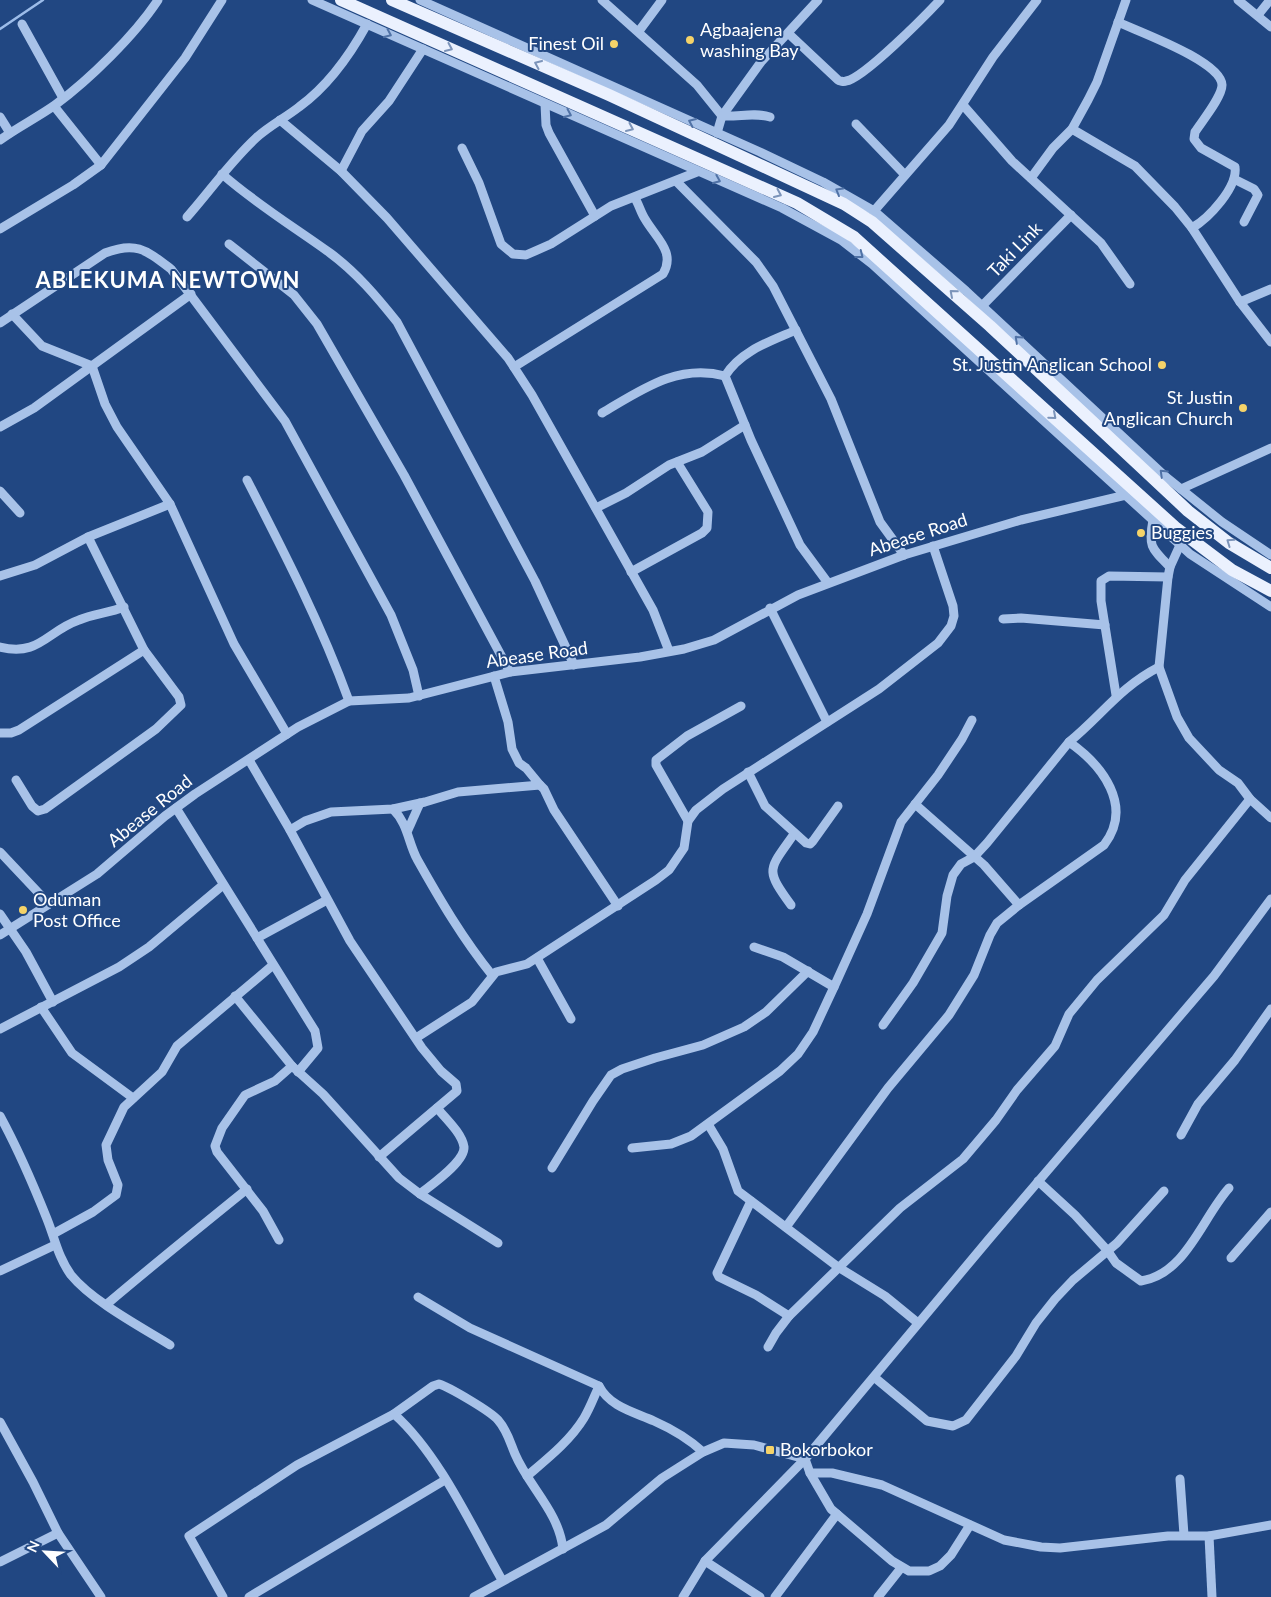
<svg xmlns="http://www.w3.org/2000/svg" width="1271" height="1597" viewBox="0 0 1271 1597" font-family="Lato,sans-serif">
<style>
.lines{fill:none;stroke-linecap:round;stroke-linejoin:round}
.stream{stroke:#9cbce9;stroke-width:2.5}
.minor{stroke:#a8c2e8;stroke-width:9}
.major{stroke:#ebf1fe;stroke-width:12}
.oneway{stroke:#5072a6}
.oneway2{stroke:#7c94ba}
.poi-dot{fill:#f5d369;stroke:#214782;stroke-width:2}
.labels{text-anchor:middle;stroke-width:4;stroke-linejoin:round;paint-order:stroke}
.poi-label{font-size:18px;fill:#fff;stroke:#214782;text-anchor:start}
.street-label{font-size:18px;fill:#fff;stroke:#214782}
.district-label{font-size:22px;font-weight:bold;letter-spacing:1px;fill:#fff;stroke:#214782}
</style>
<rect width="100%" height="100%" fill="#214782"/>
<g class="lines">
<!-- stream -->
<path class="stream" d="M0,29L43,0"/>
<!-- minor -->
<g class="minor">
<path d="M312,0L782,208L841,240L872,264L1190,554L1271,607"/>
<path d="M420,0L760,152L823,182L874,211L966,291L1166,477L1222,522L1271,555"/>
<path d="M602,0L697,85L722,116L717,133"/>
<path d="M1238,0L1271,27"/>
<path d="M1258,15L1270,0"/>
<path d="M22,24L63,98"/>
<path d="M639,31L662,0"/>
<path d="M789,34L838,80C839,81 844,82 846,81C863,79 926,15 940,0"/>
<path d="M545,104L546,125L549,133L595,216"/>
<path d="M963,105L1012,161L1101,243L1130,284"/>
<path d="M54,106L101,165"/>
<path d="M722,116L761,62L818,0"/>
<path d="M722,116C741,117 752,112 770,117"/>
<path d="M0,117L10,133"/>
<path d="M280,120L341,171L387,218L508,358L532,395L653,610L669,651"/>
<path d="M856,124L905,175"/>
<path d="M1072,129L1135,166L1175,207L1192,228C1209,218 1238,187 1235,167L1201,148L1194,139L1195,132C1202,121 1222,97 1222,85C1221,61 1139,32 1118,22"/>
<path d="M0,140C18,127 38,117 55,105C89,80 135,35 158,0"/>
<path d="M462,148L479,183L501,244L513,254L526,255L551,244L611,206L697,172"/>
<path d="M341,171L362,131L389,101L423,49"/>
<path d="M222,174C256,204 294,227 330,253C356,272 377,297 397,322L535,581L574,665"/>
<path d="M1031,178L1053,148L1072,129L1088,100L1097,82L1126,0"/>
<path d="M1234,179L1254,189L1258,195L1244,222"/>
<path d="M676,181L756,262L773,286L831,399L880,522L904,555"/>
<path d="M874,211L949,125L993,57L1037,0"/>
<path d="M187,217C210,191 230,162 256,138C269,126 285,118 299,107C328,86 350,55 367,24"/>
<path d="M1192,228L1240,302L1271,342"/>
<path d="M0,229L73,185L101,165L185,58L222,0"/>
<path d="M229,244L294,295L317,324L404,475L510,672"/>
<path d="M1240,302L1271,289"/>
<path d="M982,306L1071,215"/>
<path d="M12,314L42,346L92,366L105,404L117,427L170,504L234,644L287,734"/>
<path d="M0,323L105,253C136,241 146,250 171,269L285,421L391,615L413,670L419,696"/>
<path d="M796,330C771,341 740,351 725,376L751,440L800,545L828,583"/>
<path d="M514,367L663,274C676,252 656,238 645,219C641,213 639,205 635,198"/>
<path d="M602,413C641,390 678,363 725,376"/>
<path d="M0,427L34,408L191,294"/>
<path d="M247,480C284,552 321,624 349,701"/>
<path d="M1181,489L1271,448"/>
<path d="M0,491L20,513"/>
<path d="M596,508L626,493L669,465L702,452L745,425"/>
<path d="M1153,520C1148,546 1151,548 1170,567"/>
<path d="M1180,545L1170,567L1168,577L1159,667L1177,717L1189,738L1219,770L1238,783L1250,799L1271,818"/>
<path d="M631,572L702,533L707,528L708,512L677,462"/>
<path d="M0,576L35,565L88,537L170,504"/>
<path d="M770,608L827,722"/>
<path d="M1003,619L1021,618L1105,625"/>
<path d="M0,647C39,657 47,631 79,620C93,614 109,613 124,607"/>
<path d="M1116,695L1101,601V581L1109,576L1168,577"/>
<path d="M0,733H11L19,730L144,650"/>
<path d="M249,760L290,830L350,941L422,1048L441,1071L456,1084L457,1091L379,1157"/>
<path d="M748,772L765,806L806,843L810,844L813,841L838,806"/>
<path d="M16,780L32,806L38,811L45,809L156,729L181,705L179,697L144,650L88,537"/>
<path d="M540,785L544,789L554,810L618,906"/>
<path d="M915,804L984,865L1019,905"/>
<path d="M176,808L315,1031L318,1048L298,1072"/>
<path d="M393,809C408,824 408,842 417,859C440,900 463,939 492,975"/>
<path d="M688,821L656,765V760L687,736L741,706"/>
<path d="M290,830L305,821L331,812L393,809L425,802L458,792L540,785L526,768L519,763L512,749L508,722L494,676"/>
<path d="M408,830L420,803"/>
<path d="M0,852L49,904"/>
<path d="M791,905C764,868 769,870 794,834"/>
<path d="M0,914L26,952L53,1002"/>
<path d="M0,935L97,874L165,816L195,794L298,727L349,701L409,698L510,672L640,657L684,649L714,640L798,595L904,555L1021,520L1126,495"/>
<path d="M257,938L327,900"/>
<path d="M754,947L783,957L834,987"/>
<path d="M537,958L571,1019"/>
<path d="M235,996L292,1066L323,1094L399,1178L420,1194L498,1243"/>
<path d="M41,1007L72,1053L133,1098"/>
<path d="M883,1025L913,983L942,933L947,896L953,875L961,864L974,857L987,843L1069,742C1101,716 1120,687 1159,667"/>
<path d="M0,1029L119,967L149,947L223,885"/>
<path d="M416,1038L472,1002L496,972L527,964L656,880L669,870L684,848L688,821L696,810L723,789L879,689L938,643L951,626L954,616L953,606L933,546"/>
<path d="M0,1116C18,1149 33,1184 47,1219C55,1239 58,1257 71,1275C92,1301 141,1327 170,1345"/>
<path d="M708,1124L723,1149L738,1191L838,1267L885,1296L918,1323"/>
<path d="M1181,1135L1198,1104L1235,1060L1271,1009"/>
<path d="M632,1148L671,1144L691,1136L780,1071L798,1054L813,1032L834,987L867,914L901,822L938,775L962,739L972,720"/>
<path d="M552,1168L593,1101L611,1075L622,1069L655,1058L703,1045L744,1027L766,1012L808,971"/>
<path d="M1038,1181L1075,1215L1107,1250L1116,1263L1141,1281C1186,1274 1202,1218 1229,1188"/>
<path d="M420,1194C431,1185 465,1162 464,1147C462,1133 445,1118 437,1108"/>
<path d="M751,1201L717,1273L719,1277L756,1295L789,1316"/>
<path d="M786,1227L888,1088L949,1015L974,975L990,935L997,923L1019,905L1104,845C1134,806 1102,765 1069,742"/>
<path d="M53,1234L93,1212L116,1195L118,1185L108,1160L106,1145L124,1107L162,1072L177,1046L273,965"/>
<path d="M279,1240L263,1211L217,1152L215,1146L222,1128L245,1095L275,1081L292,1066"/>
<path d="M1231,1258L1271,1212"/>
<path d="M0,1271L55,1245"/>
<path d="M418,1297L470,1328L599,1386C610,1407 634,1412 654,1421C672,1429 689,1439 703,1452"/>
<path d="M107,1304C153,1265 200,1227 247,1189"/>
<path d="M768,1347L776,1333L789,1316L900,1208L963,1159L996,1120L1017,1090L1055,1046L1069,1014L1097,980L1164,915L1185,880L1250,799"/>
<path d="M874,1377L927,1421L953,1426L966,1420L1016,1356L1036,1323L1055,1299L1073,1280L1117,1243L1164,1191"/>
<path d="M394,1414L433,1386L439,1384C449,1387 490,1411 498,1420C507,1430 510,1442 515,1454C529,1487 559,1512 563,1549"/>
<path d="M0,1422L33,1482L58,1533L101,1597"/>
<path d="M805,1459L810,1473H832L882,1485L1004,1540L1041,1547L1060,1548L1168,1536H1209L1271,1525"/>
<path d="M810,1473L831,1509L892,1561L909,1571H929L940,1566L951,1555L970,1525"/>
<path d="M527,1476C547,1459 570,1441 584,1418C590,1408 594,1397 599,1386"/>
<path d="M1180,1479L1184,1535"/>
<path d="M1209,1536L1212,1597"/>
<path d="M705,1561L760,1597"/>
<path d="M0,1562L58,1533"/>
<path d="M223,1597L189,1536L297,1465L394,1414C439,1454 472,1527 502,1580"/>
<path d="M249,1597L445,1480"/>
<path d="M474,1597L606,1525L662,1478L703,1452L724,1443L754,1445L805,1459"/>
<path d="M683,1597L705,1561L805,1459L989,1239L1214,976L1271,899"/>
<path d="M775,1597L837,1514"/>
<path d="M878,1597L901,1568"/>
</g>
<!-- major -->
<g class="major">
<path d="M341,0L797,203L854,237L1175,527L1232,570L1271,591"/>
<path d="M392,0L609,95L844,204L872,222L990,326L1188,511L1229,543L1271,568"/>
</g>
</g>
<!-- one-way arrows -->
<defs><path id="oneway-chevron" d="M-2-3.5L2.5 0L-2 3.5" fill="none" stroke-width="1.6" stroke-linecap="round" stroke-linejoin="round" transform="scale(1.25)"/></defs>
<g class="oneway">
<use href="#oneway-chevron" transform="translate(388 34) rotate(24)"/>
<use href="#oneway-chevron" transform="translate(568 114) rotate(24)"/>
<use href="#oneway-chevron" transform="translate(692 122) rotate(-156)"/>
<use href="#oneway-chevron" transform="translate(717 180) rotate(23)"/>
<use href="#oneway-chevron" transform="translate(839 191) rotate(-150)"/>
<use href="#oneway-chevron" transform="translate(860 255) rotate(38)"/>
<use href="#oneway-chevron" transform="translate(1018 339) rotate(-137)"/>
<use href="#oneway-chevron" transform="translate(1163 473) rotate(-136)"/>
</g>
<g class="oneway2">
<use href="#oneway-chevron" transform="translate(449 48) rotate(24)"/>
<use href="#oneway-chevron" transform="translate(538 64) rotate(-156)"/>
<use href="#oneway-chevron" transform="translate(630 128) rotate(24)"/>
<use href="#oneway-chevron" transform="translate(778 194) rotate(24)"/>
<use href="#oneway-chevron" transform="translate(953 293) rotate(-139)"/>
<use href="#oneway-chevron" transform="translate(1053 416) rotate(41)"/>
<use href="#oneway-chevron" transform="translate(1230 542) rotate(-145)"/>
</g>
<!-- markers -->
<g class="poi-dot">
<circle cx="690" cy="40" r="5"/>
<circle cx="614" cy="44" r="5"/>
<circle cx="1162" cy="365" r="5"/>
<circle cx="1243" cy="408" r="5"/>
<circle cx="1141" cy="533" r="5"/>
<circle cx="23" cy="910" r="5"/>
<rect x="765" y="1445" width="10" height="10" rx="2.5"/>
</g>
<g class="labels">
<!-- poi labels -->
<g class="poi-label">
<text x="700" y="36">Agbaajena<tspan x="700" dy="21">washing Bay</tspan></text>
<text x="604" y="50" text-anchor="end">Finest Oil</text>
<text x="1152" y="371" text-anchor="end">St. Justin Anglican School</text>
<text x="1233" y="404" text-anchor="end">St Justin<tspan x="1233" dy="21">Anglican Church</tspan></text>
<text x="1151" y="539">Buggies</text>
<text x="33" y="906">Oduman<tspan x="33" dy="21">Post Office</tspan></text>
<text x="780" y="1456">Bokorbokor</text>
</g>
<!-- street labels -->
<g class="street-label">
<text transform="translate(1015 250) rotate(-46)" y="6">Taki Link</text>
<text transform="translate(918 535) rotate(-18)" y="6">Abease Road</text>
<text transform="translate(537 655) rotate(-8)" y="6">Abease Road</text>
<text transform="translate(150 811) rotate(-39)" y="6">Abease Road</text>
</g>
<!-- district labels -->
<g class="district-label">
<text x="168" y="288">ABLEKUMA NEWTOWN</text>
</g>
</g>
<!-- north arrow -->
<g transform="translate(45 1552) rotate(295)" stroke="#214782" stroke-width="4" paint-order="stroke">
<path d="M0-4L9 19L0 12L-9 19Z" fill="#ffffff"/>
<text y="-8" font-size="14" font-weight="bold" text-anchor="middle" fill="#ffffff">N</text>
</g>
</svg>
